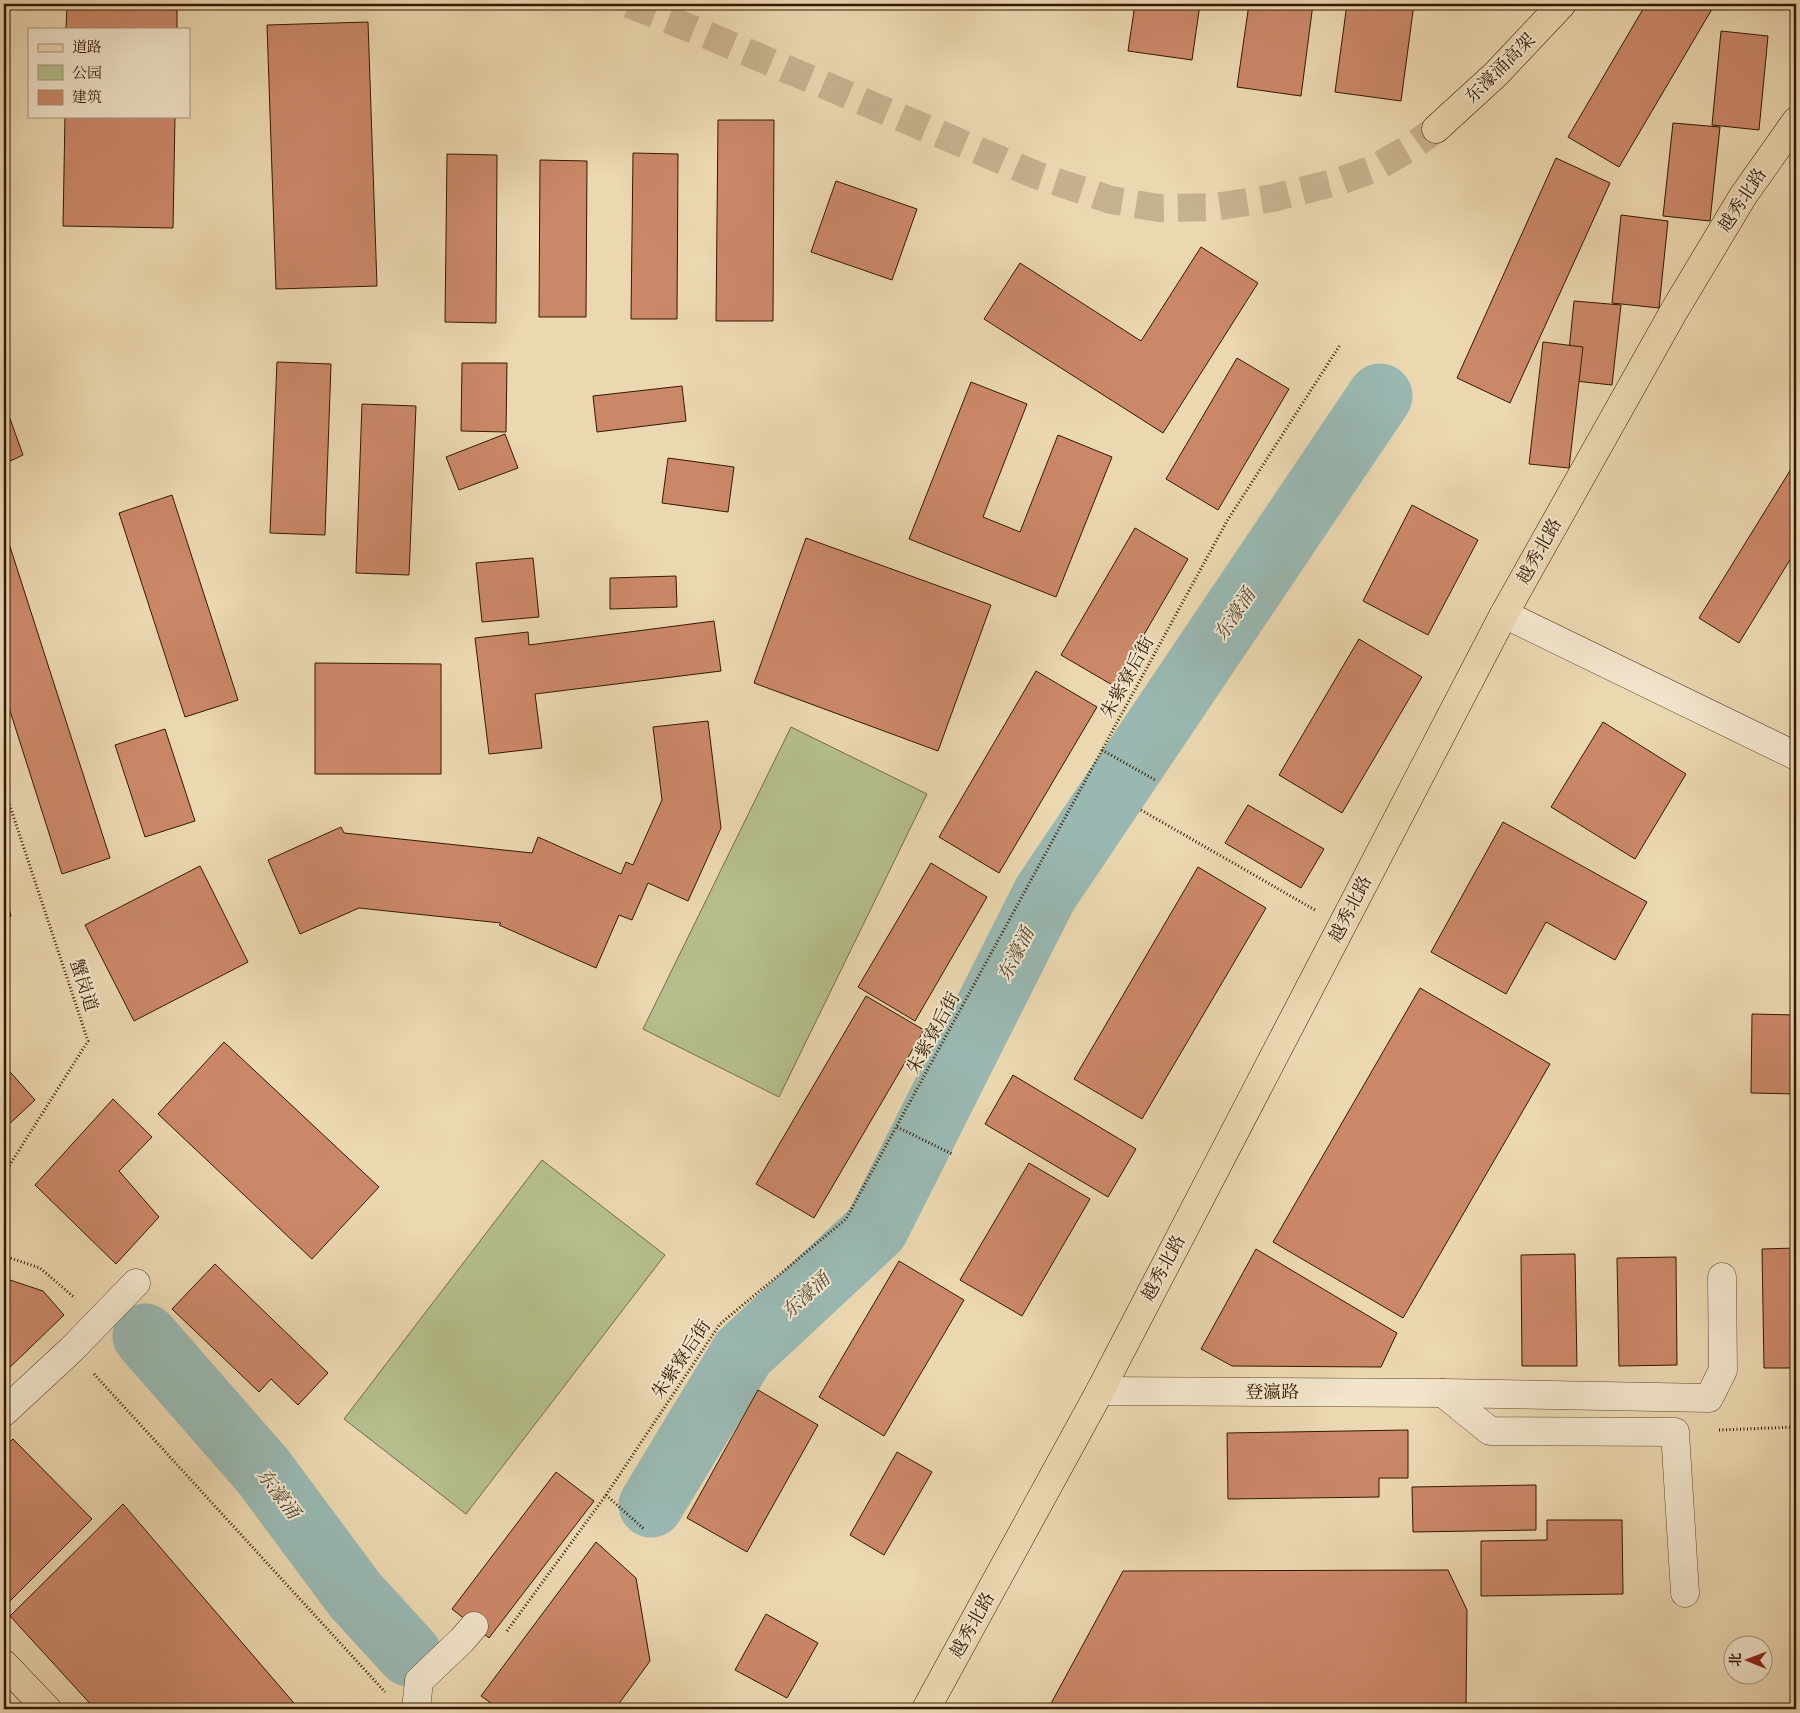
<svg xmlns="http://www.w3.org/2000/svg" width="1800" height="1713" viewBox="0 0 1800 1713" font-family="Alegreya,'Noto Serif SC',serif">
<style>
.green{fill:#b5bf8d;stroke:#746c46}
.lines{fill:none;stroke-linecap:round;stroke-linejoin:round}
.river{stroke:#99b8b1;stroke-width:65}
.building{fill:#cb8869;stroke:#331900}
.highway-tunnel{stroke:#c6b18d;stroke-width:28;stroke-dasharray:28 14;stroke-linecap:butt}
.minor-casing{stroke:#61482c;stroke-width:29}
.major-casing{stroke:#331900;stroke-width:29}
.highway-casing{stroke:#331900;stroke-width:29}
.path{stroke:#331900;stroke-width:3;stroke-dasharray:1 2.5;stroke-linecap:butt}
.minor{stroke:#f2e5cc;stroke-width:28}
.major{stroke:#ebd7b0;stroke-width:28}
.highway{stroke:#ebd7b0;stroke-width:28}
.labels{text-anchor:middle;stroke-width:4;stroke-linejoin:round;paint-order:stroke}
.street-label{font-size:18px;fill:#331900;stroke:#f2e5cc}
.water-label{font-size:19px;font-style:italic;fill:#524935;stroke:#f2e5cc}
</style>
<rect width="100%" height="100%" fill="#ebd7b0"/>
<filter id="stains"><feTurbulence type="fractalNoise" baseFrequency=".004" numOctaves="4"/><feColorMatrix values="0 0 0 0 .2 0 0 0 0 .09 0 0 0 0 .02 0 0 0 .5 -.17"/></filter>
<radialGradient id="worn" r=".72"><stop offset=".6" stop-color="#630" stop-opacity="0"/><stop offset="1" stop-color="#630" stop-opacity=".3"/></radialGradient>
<!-- green -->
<g class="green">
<path d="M791,727L927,794L779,1097L643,1029Z"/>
<path d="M542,1160L665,1255L466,1514L344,1419Z"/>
</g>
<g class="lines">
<!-- river -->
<g class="river">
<path d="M145,1336L263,1471L355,1595L409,1654"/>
<path d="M651,1505L743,1353L876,1229L1045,894L1380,396"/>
</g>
</g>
<!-- building -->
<g class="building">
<path d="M67,4H177V29H66Z"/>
<path d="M1135,4H1200L1192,60L1128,51Z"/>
<path d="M1249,4H1313L1301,96L1237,87Z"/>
<path d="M1347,4H1414L1401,101L1335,92Z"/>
<path d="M1646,4H1715L1619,167L1568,137Z"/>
<path d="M368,22L377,286L276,289L267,25Z"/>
<path d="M1721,31L1768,36L1759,130L1712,125Z"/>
<path d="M65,116H175L173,228L63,226Z"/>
<path d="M718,120H774L773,321H716Z"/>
<path d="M1673,123L1720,127L1710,221L1663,216Z"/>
<path d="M633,153L678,154L677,319H631Z"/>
<path d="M447,154L497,155L496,323L445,322Z"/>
<path d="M1556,158L1610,183L1510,403L1457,378Z"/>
<path d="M540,160L587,161L586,317H539Z"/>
<path d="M836,181L917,209L892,280L811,252Z"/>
<path d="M1621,215L1668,221L1659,308L1612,303Z"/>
<path d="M1201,247L1258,283L1163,433L984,319L1020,263L1141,341Z"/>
<path d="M1574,301L1621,305L1612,385L1566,380Z"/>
<path d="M1543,342L1583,347L1569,468L1529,464Z"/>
<path d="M1237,358L1289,389L1218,510L1166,479Z"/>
<path d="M277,362L331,364L325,535L270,533Z"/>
<path d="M462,363H507L506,432L461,431Z"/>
<path d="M971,382L1027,404L983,517L1020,532L1058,435L1112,457L1056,597L909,539Z"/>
<path d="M682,386L686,421L597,432L593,396Z"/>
<path d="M4,402L23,455L4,464Z"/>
<path d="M362,404L416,406L409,575L356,573Z"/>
<path d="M505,434L518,468L459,490L446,457Z"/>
<path d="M668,458L734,467L728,512L662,503Z"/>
<path d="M1796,461V550L1739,643L1699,618Z"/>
<path d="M172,495L238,700L185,717L119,513Z"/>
<path d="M1412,505L1478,540L1428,635L1363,601Z"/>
<path d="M4,528L110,858L62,874L4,692Z"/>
<path d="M1135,528L1188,559L1114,686L1061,655Z"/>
<path d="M806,538L991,605L938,751L754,683Z"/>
<path d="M533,558L539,617L482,622L476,563Z"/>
<path d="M676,576L677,607L610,609V578Z"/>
<path d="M714,621L721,671L535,694L542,748L489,754L475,638L528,632L529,645Z"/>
<path d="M1359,639L1422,677L1342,813L1279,775Z"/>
<path d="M315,663L441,664V774H315Z"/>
<path d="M1036,671L1097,707L999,873L939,837Z"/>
<path d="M708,721L721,828L688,901L648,883L632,920L619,915L596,968L499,925L501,923L359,908L300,934L268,860L341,827L344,833L532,853L538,837L621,874L626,862L633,865L662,800L653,727Z"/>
<path d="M1603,722L1686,774L1635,859L1551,807Z"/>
<path d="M165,729L195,821L145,837L115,745Z"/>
<path d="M1248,805L1324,849L1301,888L1225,843Z"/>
<path d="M1503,822L1647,902L1615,960L1546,922L1506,994L1431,952Z"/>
<path d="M931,863L987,897L915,1021L858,987Z"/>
<path d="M200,866L248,962L134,1021L85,925Z"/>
<path d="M1198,867L1266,908L1142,1119L1074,1079Z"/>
<path d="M4,888L11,916L4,922Z"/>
<path d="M1420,988L1550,1064L1403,1318L1273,1242Z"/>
<path d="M866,996L924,1030L814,1218L756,1184Z"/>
<path d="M1752,1014L1796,1015V1094L1751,1093Z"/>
<path d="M224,1042L379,1187L312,1259L158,1114Z"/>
<path d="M4,1065L35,1100L4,1129Z"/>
<path d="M1013,1075L1136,1149L1108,1197L985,1124Z"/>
<path d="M113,1099L152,1137L119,1171L159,1217L116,1264L35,1185Z"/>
<path d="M1029,1163L1090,1199L1022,1316L960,1280Z"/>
<path d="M1796,1248V1368H1764L1762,1249Z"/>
<path d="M1256,1249L1397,1333L1381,1367L1232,1366L1201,1349Z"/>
<path d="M1575,1254L1577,1366H1522L1521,1255Z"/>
<path d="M1676,1257L1677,1365L1619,1366L1617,1258Z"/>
<path d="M899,1261L964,1300L884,1436L819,1397Z"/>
<path d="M215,1264L328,1373L298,1405L271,1379L259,1392L172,1309Z"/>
<path d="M4,1278L43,1291L64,1315L4,1373Z"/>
<path d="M758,1390L818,1425L747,1552L687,1518Z"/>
<path d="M1408,1430V1478H1379V1497L1228,1499L1227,1433Z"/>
<path d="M13,1439L92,1519L6,1605L4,1603V1447Z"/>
<path d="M897,1452L932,1472L884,1555L850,1535Z"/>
<path d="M556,1472L594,1501L489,1638L452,1609Z"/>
<path d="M1536,1485V1530L1413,1532L1412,1487Z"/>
<path d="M123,1504L299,1709H95L10,1616Z"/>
<path d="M1547,1520H1622L1623,1594L1481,1596V1541L1547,1540Z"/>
<path d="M596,1542L636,1578L650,1661L615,1709H499L481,1696Z"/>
<path d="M1448,1570L1467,1610L1466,1709H1048L1123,1571Z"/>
<path d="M766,1614L818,1643L787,1698L735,1670Z"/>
</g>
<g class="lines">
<!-- highway-tunnel -->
<path class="highway-tunnel" d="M629,4L702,33L1036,175L1111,200L1159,208L1215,207L1273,198L1340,181L1373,169L1411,147L1436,129"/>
<defs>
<g id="minor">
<path d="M1504,614L1796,756"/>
<path d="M1100,1391L1443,1393L1709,1398L1723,1370L1722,1277"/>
<path d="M1443,1393L1490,1431L1675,1432L1685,1593"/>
<path d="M4,1412L71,1350L136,1283"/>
<path d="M416,1709L419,1681L462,1640L474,1626"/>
</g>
<g id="major">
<path d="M4,1664L47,1709"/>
<path d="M926,1709L1100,1391L1504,614L1674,311L1743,196L1796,121"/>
</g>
<path id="highway" d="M1436,129L1496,74L1562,4"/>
</defs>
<!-- minor casing -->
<use href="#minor" class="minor-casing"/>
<!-- major casing -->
<use href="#major" class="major-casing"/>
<!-- highway casing -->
<use href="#highway" class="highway-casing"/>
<!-- path -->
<g class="path">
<path d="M1102,750L1157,781"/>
<path d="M4,788L88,1041L4,1174"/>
<path d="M1141,810L1315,910"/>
<path d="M897,1127L952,1154"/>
<path d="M4,1256L40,1268L75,1298"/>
<path d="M94,1374L385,1692"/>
<path d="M1719,1430L1796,1427"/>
<path d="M606,1495L645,1530"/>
<path d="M507,1631L606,1495L720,1324L846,1219L1227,521L1340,345"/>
</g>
<!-- minor -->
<use href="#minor" class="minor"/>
<!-- major -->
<use href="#major" class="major"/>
<!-- highway -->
<use href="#highway" class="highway"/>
</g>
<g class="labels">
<!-- street labels -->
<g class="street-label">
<text transform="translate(1500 68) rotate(-45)" y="6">东濠涌高架</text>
<text transform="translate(1742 200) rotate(-57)" y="6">越秀北路</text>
<text transform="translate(1539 551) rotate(-61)" y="6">越秀北路</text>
<text transform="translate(1127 677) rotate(-61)" y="6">朱紫寮后街</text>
<text transform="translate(1350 909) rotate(-63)" y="6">越秀北路</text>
<text transform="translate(84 985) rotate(72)" y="6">蟹岗道</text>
<text transform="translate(933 1033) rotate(-61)" y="6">朱紫寮后街</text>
<text transform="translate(1163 1268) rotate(-62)" y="6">越秀北路</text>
<text transform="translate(681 1359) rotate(-56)" y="6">朱紫寮后街</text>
<text x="1272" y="1398">登瀛路</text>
<text transform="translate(972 1625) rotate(-61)" y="6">越秀北路</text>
</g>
<!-- water labels -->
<g class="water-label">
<text transform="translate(1234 614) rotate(-56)" y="7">东濠涌</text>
<text transform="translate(1015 954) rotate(-63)" y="7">东濠涌</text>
<text transform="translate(805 1295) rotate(-43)" y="7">东濠涌</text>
<text transform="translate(279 1493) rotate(53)" y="7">东濠涌</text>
</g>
</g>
<!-- margin -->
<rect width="1800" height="1713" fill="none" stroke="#ebd7b0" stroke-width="20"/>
<rect x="5" y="5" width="1790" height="1703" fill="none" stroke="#331900" stroke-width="2.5"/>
<rect x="10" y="10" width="1780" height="1693" fill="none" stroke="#331900"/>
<!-- legend -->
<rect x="28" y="28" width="162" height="90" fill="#f2e5cc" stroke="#a6937a"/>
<rect x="38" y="44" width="25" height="8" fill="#ebd7b0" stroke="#a6937a"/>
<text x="72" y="52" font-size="15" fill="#331900">道路</text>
<rect x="38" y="65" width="25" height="15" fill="#b5bf8d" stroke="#a6937a"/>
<text x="72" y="78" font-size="15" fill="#331900">公园</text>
<rect x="38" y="90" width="25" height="15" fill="#cb8869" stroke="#a6937a"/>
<text x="72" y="102" font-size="15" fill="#331900">建筑</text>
<!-- north arrow -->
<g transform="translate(1748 1660) rotate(271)"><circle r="24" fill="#f2e5cc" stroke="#a6937a"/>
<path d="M0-4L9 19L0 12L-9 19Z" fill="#8f2418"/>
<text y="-8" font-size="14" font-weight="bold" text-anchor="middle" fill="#331900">北</text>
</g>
<rect width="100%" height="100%" filter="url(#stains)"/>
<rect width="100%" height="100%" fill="url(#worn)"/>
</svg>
